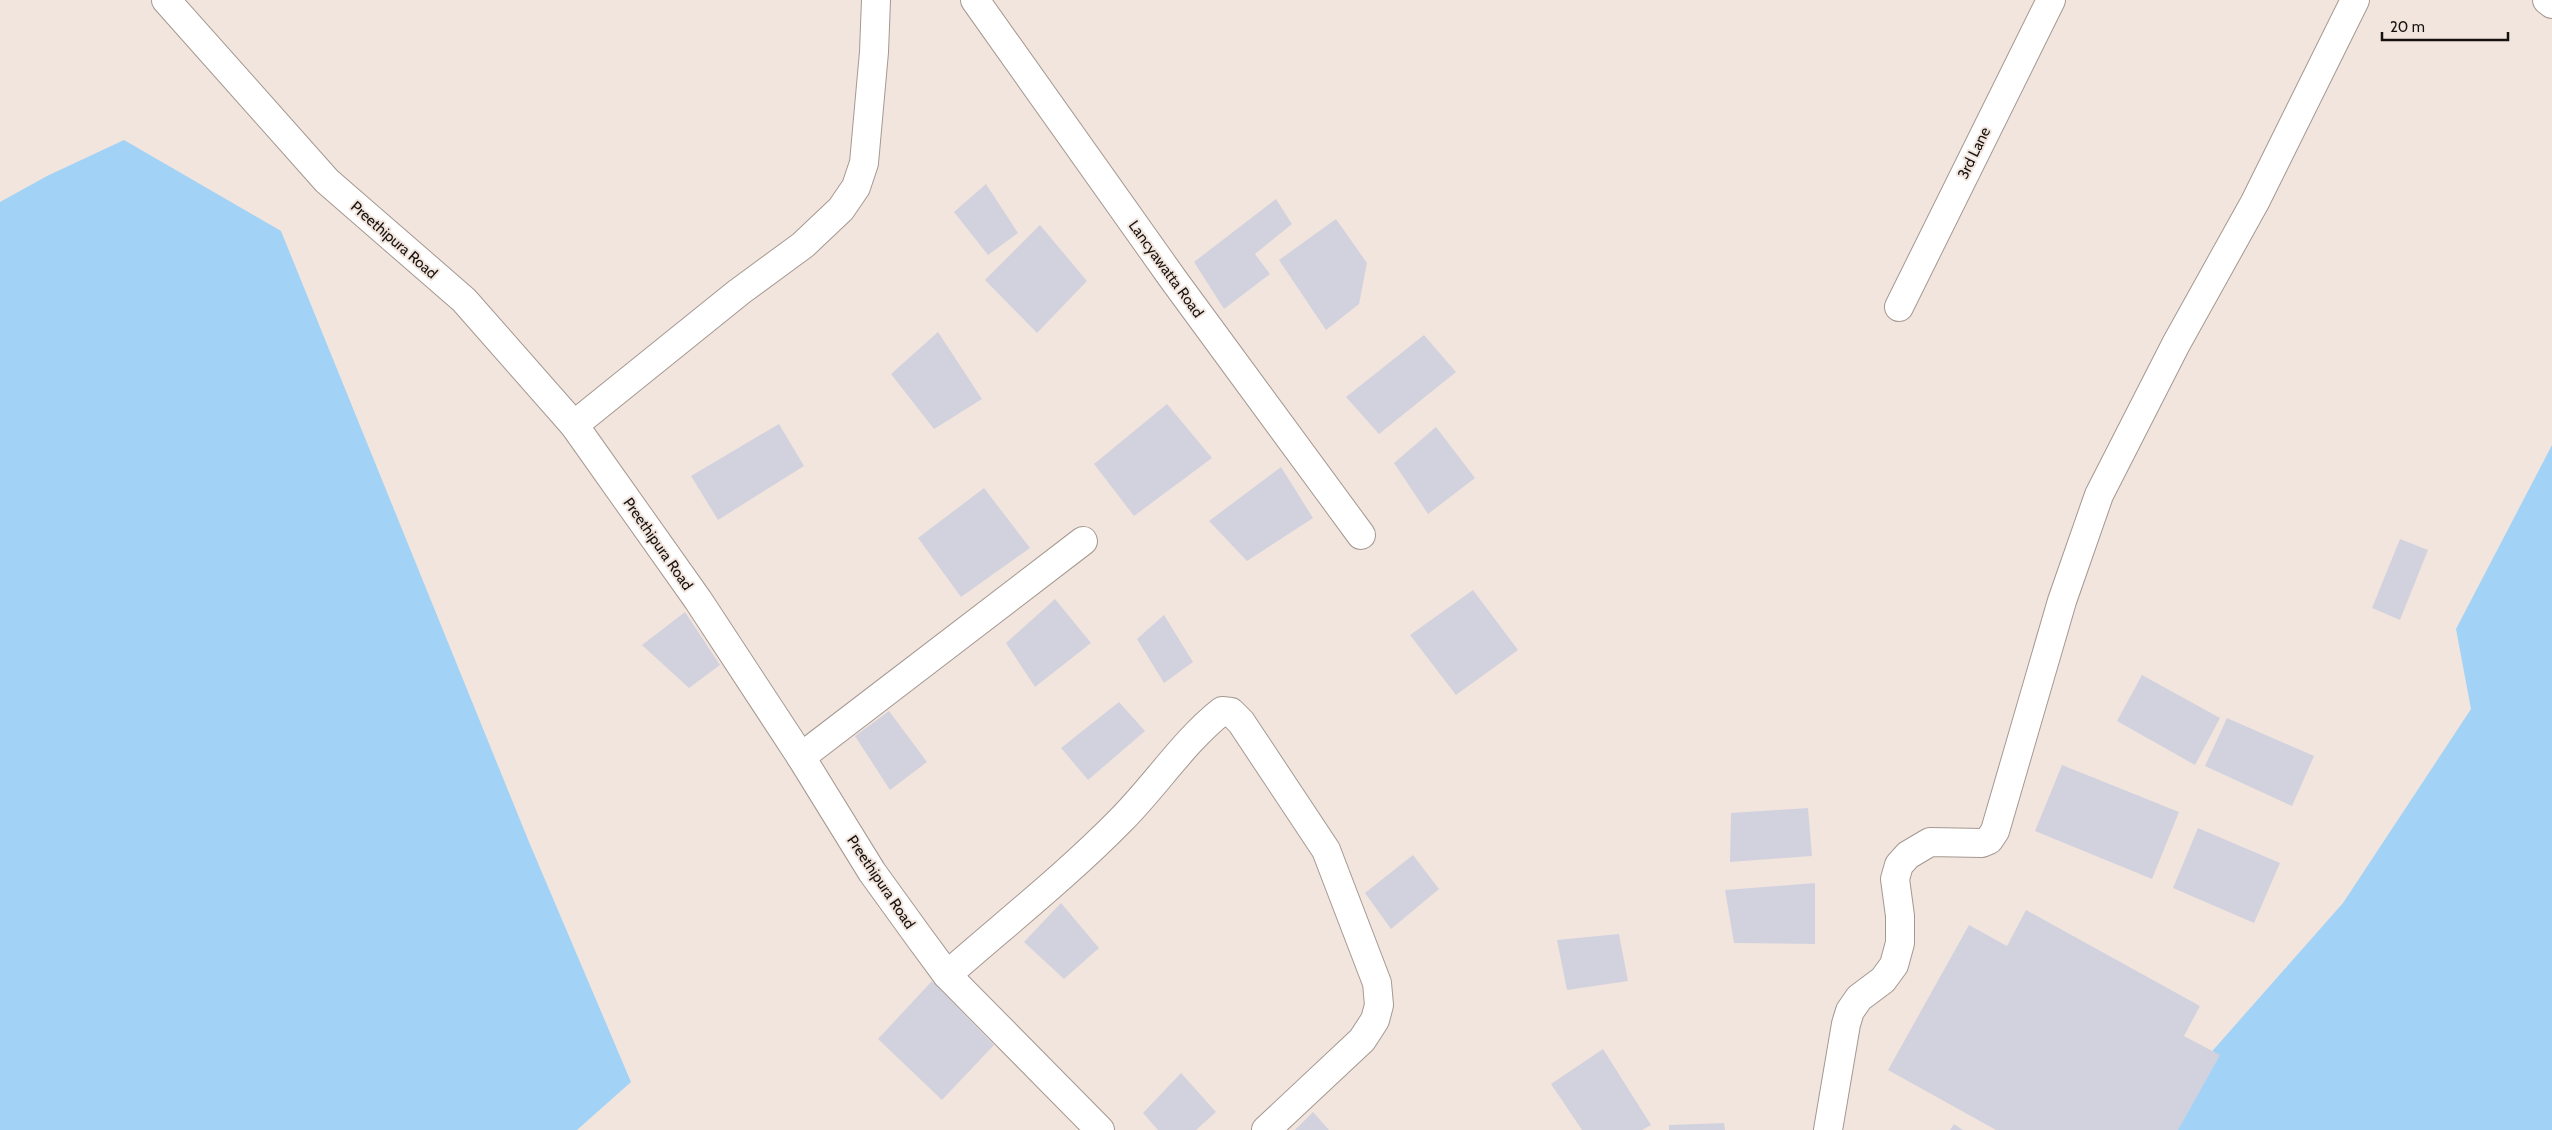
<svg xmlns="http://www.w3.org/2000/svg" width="2552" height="1130" viewBox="0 0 2552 1130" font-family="Cabin,sans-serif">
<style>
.water{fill:#a2d3f6}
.building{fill:#d2d2df}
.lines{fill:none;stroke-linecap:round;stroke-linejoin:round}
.minor-casing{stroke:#a49891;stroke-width:30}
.minor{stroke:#fff;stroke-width:28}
.labels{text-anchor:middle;stroke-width:4;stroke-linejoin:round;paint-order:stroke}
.street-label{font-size:15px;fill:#171210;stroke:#f2e5dd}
</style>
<rect width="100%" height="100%" fill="#f2e5dd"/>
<!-- water -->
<g class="water">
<path d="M124,140L281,231L529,842L631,1082L577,1130H0V202L47,176Z"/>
<path d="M2552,445V1130H2155L2177,1091L2343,903L2471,709L2456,629Z"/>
</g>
<!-- building -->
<g class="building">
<path d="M986,184L1018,233L988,255L954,212Z"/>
<path d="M1276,199L1292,224L1255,254L1270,274L1224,309L1194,262Z"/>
<path d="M1336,219L1367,263L1359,304L1326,330L1279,260Z"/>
<path d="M1040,225L1087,281L1037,333L985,280Z"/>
<path d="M938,332L982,399L934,429L891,374Z"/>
<path d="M1424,335L1456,372L1379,434L1346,397Z"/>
<path d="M1167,404L1212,458L1134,516L1094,464Z"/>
<path d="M779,424L804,466L718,520L691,476Z"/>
<path d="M1436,427L1475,478L1428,514L1394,463Z"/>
<path d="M1281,467L1313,518L1247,561L1209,521Z"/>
<path d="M984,488L1030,548L961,597L918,538Z"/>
<path d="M2400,539L2428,550L2400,620L2372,608Z"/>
<path d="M1473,590L1518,650L1456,695L1410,635Z"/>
<path d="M1055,599L1091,643L1035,687L1006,643Z"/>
<path d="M685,612L720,665L689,688L642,645Z"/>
<path d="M1164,615L1193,662L1164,683L1137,639Z"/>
<path d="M2142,675L2220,718L2195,765L2117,721Z"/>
<path d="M1119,702L1145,731L1088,780L1061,748Z"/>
<path d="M889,711L927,762L890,790L855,736Z"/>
<path d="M2227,718L2314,756L2292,806L2205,766Z"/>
<path d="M2062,765L2179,812L2152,879L2035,831Z"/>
<path d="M1808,808L1812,856L1730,862L1731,813Z"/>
<path d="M2198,828L2280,863L2254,923L2173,888Z"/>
<path d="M1413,855L1439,889L1391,929L1365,893Z"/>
<path d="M1815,883V944L1734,943L1725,890Z"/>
<path d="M1061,903L1099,948L1064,979L1024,942Z"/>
<path d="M2026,910L2200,1006L2184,1036L2220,1055L2178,1130H1996L1888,1070L1969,925L2007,946Z"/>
<path d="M1619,934L1628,981L1567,990L1557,940Z"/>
<path d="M932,981L994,1045L942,1100L878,1039Z"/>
<path d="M1603,1049L1651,1125L1642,1130H1582L1551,1084Z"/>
<path d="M1181,1073L1216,1112L1196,1130H1158L1143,1113Z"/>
<path d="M1313,1112L1329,1130H1295Z"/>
<path d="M1724,1123L1725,1130H1669V1125Z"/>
<path d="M1954,1124L1963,1130H1950Z"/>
</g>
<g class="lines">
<defs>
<g id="minor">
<path d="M166,0L327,181L464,300L574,425L698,600L801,757L872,872L919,937L947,975L1100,1130"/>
<path d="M975,0L1173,279L1361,535"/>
<path d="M2547,0L2552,4"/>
<path d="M1899,307L2051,0"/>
<path d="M574,425L739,292L803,245L841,209L856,187L864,163L874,52L876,0"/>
<path d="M801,757L1083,541"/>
<path d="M947,975C1005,924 1067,875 1121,820C1156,785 1183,742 1222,711L1231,712L1241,722L1326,850L1377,983L1379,1005L1375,1020L1362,1040L1266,1130"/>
<path d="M1828,1130L1846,1024L1850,1011L1859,998L1883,980L1894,965L1900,943V916L1895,879L1899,865L1908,855L1930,842L1982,843L1989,840L1995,831L2062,601L2099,495L2176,344L2255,202L2355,0"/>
</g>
</defs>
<!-- minor casing -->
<use href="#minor" class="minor-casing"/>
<!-- minor -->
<use href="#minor" class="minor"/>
</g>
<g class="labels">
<!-- street labels -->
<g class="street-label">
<text transform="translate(1974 153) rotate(-64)" y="5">3rd Lane</text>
<text transform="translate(394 240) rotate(41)" y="5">Preethipura Road</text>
<text transform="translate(1166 269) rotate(54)" y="5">Lancyawatta Road</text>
<text transform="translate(658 544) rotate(55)" y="5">Preethipura Road</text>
<text transform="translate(881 882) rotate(56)" y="5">Preethipura Road</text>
</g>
</g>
<!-- scale -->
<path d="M2382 32v8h126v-8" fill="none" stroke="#171210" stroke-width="2.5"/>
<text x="2390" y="32" font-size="15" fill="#171210" stroke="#f2e5dd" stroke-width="4" paint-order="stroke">20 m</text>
</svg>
